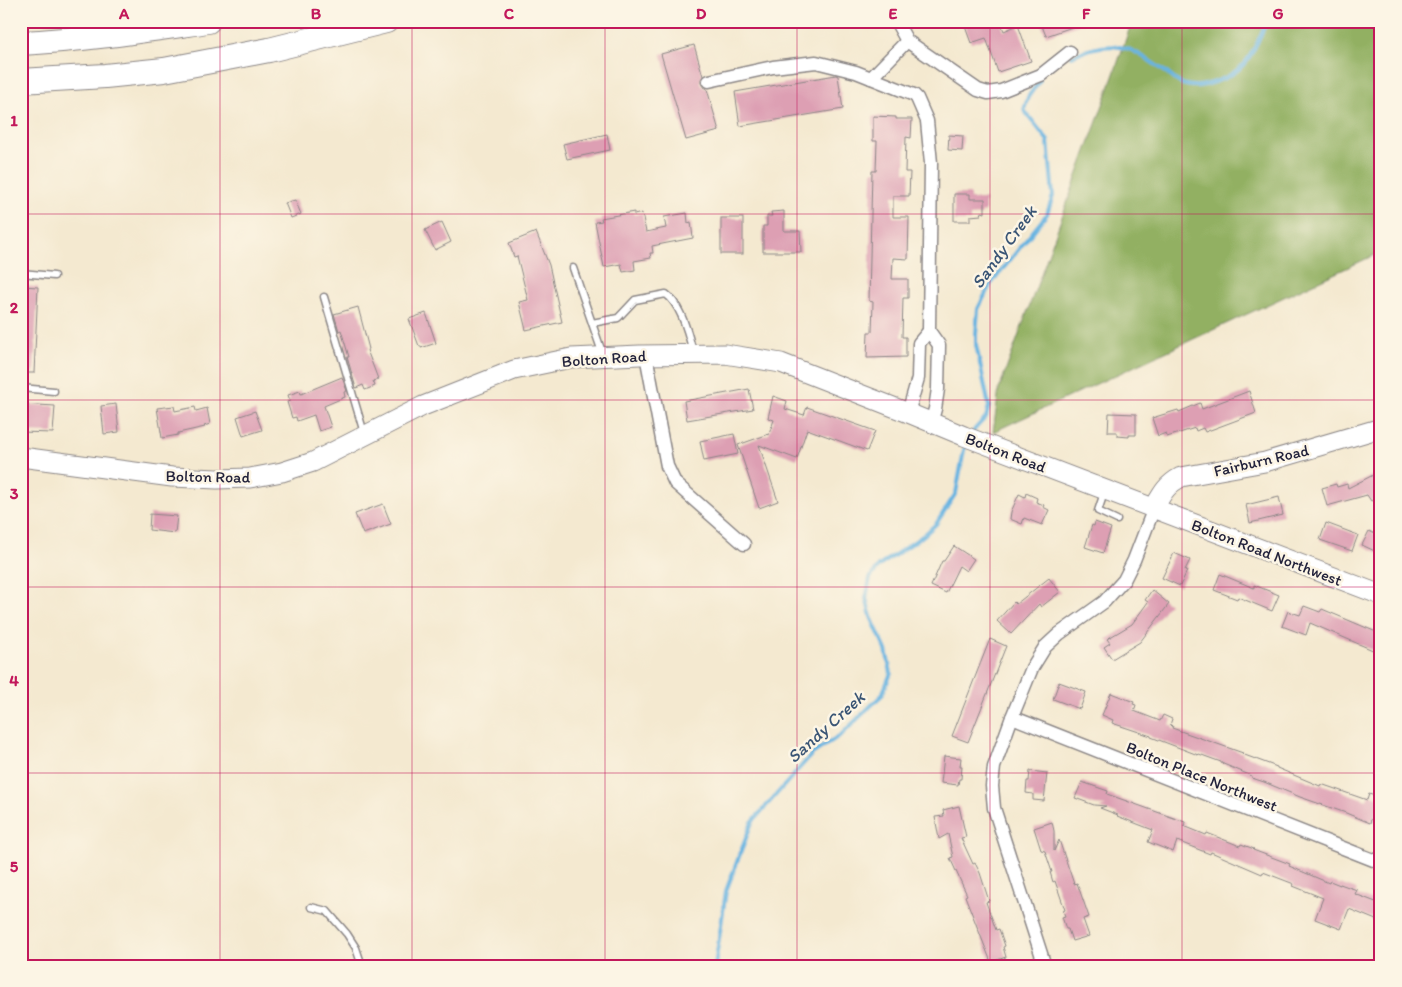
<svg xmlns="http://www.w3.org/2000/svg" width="1402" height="987" viewBox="0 0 1402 987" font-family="Itim,sans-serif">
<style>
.forest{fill:#92b062;stroke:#5a694e}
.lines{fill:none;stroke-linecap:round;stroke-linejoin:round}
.stream{stroke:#68b4e1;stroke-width:4}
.building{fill:#dd9fb3}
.lane-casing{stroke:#8b8686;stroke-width:9}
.street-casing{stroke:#8b8686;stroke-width:15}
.secondary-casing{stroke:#8b8686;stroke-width:21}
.highway-casing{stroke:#8b8686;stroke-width:26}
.lane{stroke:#fff;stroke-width:6}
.street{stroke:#fff;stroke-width:12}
.secondary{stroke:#fff;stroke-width:19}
.highway{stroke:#fff;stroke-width:24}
.grid{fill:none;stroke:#c2185b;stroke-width:1;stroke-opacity:0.55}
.labels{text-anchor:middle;stroke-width:5;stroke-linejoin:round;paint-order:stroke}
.street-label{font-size:16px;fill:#22223b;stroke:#fcf5e5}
.water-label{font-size:18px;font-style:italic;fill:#3a5575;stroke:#fcf5e5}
.neatline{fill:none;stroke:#c2185b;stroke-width:2}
.grid-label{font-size:16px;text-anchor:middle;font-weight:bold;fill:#c2185b}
</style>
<rect width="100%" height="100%" fill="#fcf5e5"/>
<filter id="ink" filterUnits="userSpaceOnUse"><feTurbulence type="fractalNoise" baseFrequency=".02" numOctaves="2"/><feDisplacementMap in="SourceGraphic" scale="10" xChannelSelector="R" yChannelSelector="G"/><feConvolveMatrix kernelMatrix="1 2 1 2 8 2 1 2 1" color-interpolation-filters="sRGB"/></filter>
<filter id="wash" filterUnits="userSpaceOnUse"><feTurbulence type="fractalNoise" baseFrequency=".0096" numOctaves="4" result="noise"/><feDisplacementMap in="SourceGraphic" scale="20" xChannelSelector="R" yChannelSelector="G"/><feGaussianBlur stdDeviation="1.12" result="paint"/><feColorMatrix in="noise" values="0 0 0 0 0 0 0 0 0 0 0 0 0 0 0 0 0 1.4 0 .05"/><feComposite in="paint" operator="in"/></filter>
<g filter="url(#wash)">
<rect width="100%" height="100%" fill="#f4e9d0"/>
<!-- forest -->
<path class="forest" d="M1132,21H1381V252L993,432L999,389L1108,91Z"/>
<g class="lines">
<!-- stream -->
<g class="stream">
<path d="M1072,56C1090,48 1111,42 1131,50C1142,55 1153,63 1163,70C1169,74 1175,81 1182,84C1195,88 1203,86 1215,82C1249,70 1253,51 1267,21"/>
<path d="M973,432L975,429L986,417L989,406L976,345V334L978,309L990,285L1047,214L1053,196L1048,141L1024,110L1028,97L1040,80"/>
<path d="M715,966L726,891L752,822L812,754L842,734L882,695L891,673L886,650L871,617L866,598L870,578L879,566L924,535L936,524L956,493L964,450L967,443"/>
</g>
</g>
<g id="blocks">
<!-- building -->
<g class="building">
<path d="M963,21H1000L1004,31L1018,25L1031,61L998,72L986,38L971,43Z"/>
<path d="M1040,21H1084V23L1046,36Z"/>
<path d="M694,45L703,76L701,79V83L703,87L707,89L719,131L686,140L661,54Z"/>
<path d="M836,75L838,76L843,109L740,126L735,92Z"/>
<path d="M873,116L896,117V119H912L911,138L906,137L905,172H910L909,196H893V217H909L908,259L893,258L892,279H908V298H903L902,337H906V357L867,358L868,332H872L873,302L869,301L872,171H876L877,141H873Z"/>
<path d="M607,134L610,150L567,159L563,144Z"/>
<path d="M949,135L963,136L962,151L948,150Z"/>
<path d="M954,194H970V199H985V213L982,212L981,215L970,216V221H954Z"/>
<path d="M295,200L301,214L291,218L285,203Z"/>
<path d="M784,211V231H800L801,252H763V226H767V216H772L771,212Z"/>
<path d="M634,212V215L642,213L646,232L666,228L664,217L687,213L688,223L691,222L693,238L652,246L653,253H650L651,258L634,261L635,270L623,272L621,264L604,267L595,222L602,221L601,218Z"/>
<rect x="721" y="218" width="22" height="36"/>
<path d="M442,222L451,242L435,250L425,230Z"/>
<path d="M536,232L549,265L562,322L526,330L519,302L528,300L517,256L514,257L509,243Z"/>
<path d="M21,286L38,287L34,373H21Z"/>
<path d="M358,307L369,349L367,350L378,379L373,381L375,386L365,390L363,385L356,388L347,357H349L341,330L339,331L334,314Z"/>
<path d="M426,313L436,343L421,348V346H419L409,319Z"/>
<path d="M342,377L347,391L344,392L345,397L324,406L331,427L319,431L314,415L297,421L296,417L292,418L287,402L290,401L288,395L300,391L301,394Z"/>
<path d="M749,389L753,409L687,420L684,401Z"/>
<path d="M1249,391L1256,413L1205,432L1203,428L1196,431L1195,428L1167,437L1166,433L1158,436L1152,418L1178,410L1179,412L1200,403L1202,409Z"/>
<path d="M773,396L787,401L785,409L804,415L807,407L875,431L867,451L807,429L797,459L759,445L778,501L759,508L738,445L769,434L774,420L768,418Z"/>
<path d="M21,404L55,406L53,433L21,432Z"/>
<path d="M116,404L119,432L104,434L101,406Z"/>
<path d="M174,406L175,411L195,407L196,411L207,408L210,424L204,426L205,427L178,433V435L162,438L157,408Z"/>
<path d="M255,411L262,430L243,436L237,417Z"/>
<path d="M1109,413L1136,414V435H1129V437L1117,436V432H1108Z"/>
<path d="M734,434L738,454L704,461L700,441Z"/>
<path d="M1375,474L1377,478L1381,476V496L1371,501L1367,495L1327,506L1322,488L1336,484L1337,487L1347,484L1348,488Z"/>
<path d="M1026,493L1037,498L1036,502L1044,505L1043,507L1049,510L1042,525L1024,518L1022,524L1010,519L1011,512L1019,494L1025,497Z"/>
<path d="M1279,497L1283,515L1250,523L1246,505Z"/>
<path d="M383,504L391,524L363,534L355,514Z"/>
<path d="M150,514L177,516L175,533L149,530Z"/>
<path d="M1095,522L1111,528L1103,553L1085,547L1092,525L1094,526Z"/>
<path d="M1326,523L1358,535L1352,551L1320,540Z"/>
<path d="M1369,531L1381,537V554L1362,545Z"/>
<path d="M954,546L974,559L966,571L959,566L946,593L931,586L942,561H944Z"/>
<path d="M1174,553L1190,560L1185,570L1187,571L1180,586L1162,578Z"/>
<path d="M1220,574L1254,588V585L1279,595L1272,611L1238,597L1237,599L1214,590Z"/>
<path d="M1049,578L1060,592L1041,607L1039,604L1011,634L997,621L1014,602L1016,604Z"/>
<path d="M1152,590L1169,604L1140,642L1112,659L1104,647L1110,643L1107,639L1132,624L1148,602L1145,600Z"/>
<path d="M1304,606L1320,612L1322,609L1381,634V650L1376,648L1375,651L1310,623L1306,635L1282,626L1288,611L1300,615Z"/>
<path d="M990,639L1006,646L968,742L952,736Z"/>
<path d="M1059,682L1086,692L1080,709L1053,699Z"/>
<path d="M1111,693L1134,702L1133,704L1136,705L1134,711L1160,721L1163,715L1172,719L1170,725L1173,726L1172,728L1243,753L1242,754L1277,767V768L1320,786L1321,784L1367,800L1369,794L1381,798V824L1371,819L1370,823L1346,813L1300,797L1264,782L1252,778V776L1221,763V762L1199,754L1198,755L1151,737V736L1112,723L1113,720L1102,715Z"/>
<path d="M944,756L961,758L960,766H962L961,779H959L958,785L941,783Z"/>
<path d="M1030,771L1047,773L1044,801L1033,800V794L1026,793L1027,781H1029Z"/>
<path d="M1082,782L1108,791L1107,794L1185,822L1184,826L1206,835L1207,833L1240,846L1241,844L1254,849L1253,850L1290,864L1289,866L1329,883L1330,881L1340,885V884L1357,890L1355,894L1381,904V922L1349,909L1341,929L1315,919L1323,898L1293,886L1294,884L1263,872L1262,874L1211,852L1210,854L1177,841L1173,852L1148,842L1153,830L1117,816L1118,815L1100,808L1106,806L1094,805L1075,798Z"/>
<path d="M959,806L966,837L961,838L973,864L975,863L980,873L989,901L986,902L996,930L999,929L1005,946L1003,947L1006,957L991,962L965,896L967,895L950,858L953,857L948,834L939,839L935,817L944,816L943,810Z"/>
<path d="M1052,822L1054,831V851L1059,840L1074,884L1077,883L1089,917L1083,919L1089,936L1072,941L1068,929H1066L1062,917L1065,916L1063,911L1065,910L1055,881L1053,882L1050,872H1052L1045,851L1041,850L1034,828Z"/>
</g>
</g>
</g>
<g filter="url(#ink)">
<use href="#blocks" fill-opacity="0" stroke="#8b8686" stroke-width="1"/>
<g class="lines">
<defs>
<g id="lane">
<path d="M573,268L603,355"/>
<path d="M21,273L54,276"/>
<path d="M324,297L364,433"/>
<path d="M592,323L618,318L635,300L666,294C681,305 689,335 693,353"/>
<path d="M21,388L54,391"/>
<path d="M1104,493L1098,511L1117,520"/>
<path d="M311,907L327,911L347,934L356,948L360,960L357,966"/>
</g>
<g id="street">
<path d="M896,21L907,41L978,90L988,93L1001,91L1041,75L1070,52"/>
<path d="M871,78L907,41"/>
<path d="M709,81L773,67L816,62L856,72L914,95L917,98L927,121L931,163L929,331L939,345L938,389L935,409L931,423"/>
<path d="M646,355L667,466L675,483L744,544"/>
<path d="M908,413L918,378L919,343L929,331"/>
<path d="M1012,717L1381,863"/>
<path d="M1045,966L994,808L992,786L994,767L1012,717L1032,668L1045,647L1059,634L1104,602L1124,580L1134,560L1154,508"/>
</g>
<g id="secondary">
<path d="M21,457L172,477L217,479L250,478L282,472L313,462L423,406L514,370L571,358L640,355L725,354L781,363L906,412L964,436L1381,595"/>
<path d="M1154,508C1162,494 1166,485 1181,477L1265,462L1381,428"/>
</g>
<g id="highway">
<path d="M21,43C84,40 146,30 208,21"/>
<path d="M21,81L105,76L164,70L269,50L386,21"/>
</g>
</defs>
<!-- lane casing -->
<use href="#lane" class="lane-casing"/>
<!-- street casing -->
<use href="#street" class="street-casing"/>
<!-- secondary casing -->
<use href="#secondary" class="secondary-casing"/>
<!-- highway casing -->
<use href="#highway" class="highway-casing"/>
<!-- lane -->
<use href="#lane" class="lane"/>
<!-- street -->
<use href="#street" class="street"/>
<!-- secondary -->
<use href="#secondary" class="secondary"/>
<!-- highway -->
<use href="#highway" class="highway"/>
</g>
</g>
<!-- grid -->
<path class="grid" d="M220,21V966M412,21V966M605,21V966M797,21V966M990,21V966M1182,21V966M21,214H1381M21,400H1381M21,587H1381M21,773H1381"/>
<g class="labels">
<!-- street labels -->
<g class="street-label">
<text transform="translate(604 358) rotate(-4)" y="6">Bolton Road</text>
<text transform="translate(1006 452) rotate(21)" y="6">Bolton Road</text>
<text transform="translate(1261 460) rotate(-13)" y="6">Fairburn Road</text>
<text transform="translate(208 476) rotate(1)" y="6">Bolton Road</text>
<text transform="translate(1267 552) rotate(21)" y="6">Bolton Road Northwest</text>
<text transform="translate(1202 776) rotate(22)" y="6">Bolton Place Northwest</text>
</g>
<!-- water labels -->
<g class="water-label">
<text transform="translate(1004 247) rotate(-54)" y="6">Sandy Creek</text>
<text transform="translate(826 727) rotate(-42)" y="6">Sandy Creek</text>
</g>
</g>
<!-- margin -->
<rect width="1402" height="987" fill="none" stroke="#fcf5e5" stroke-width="55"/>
<rect x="28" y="28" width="1346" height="932" class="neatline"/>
<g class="grid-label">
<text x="124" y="19">A</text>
<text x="316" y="19">B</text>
<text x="509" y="19">C</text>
<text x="701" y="19">D</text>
<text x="893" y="19">E</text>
<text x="1086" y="19">F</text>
<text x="1278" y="19">G</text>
<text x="14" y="126">1</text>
<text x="14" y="313">2</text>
<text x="14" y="499">3</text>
<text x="14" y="686">4</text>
<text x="14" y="872">5</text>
</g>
</svg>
